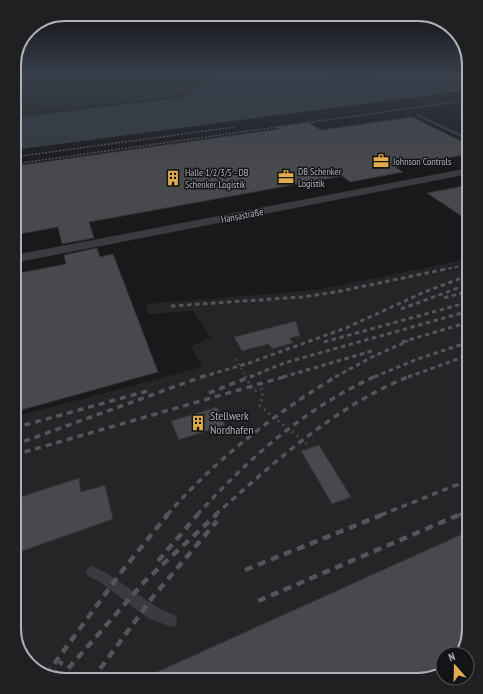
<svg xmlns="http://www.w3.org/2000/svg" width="483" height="694" viewBox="0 0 483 694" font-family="'PT Sans Narrow',sans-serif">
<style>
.built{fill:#252528}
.green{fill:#252c26}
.water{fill:#343c42}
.building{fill:#48494d;stroke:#333336}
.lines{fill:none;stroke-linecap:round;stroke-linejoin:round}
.path-far2{stroke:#404246;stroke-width:1;stroke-dasharray:1 1.5;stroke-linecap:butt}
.path-far1{stroke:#404246;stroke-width:2.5;stroke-dasharray:2 3;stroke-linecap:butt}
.path{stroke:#404246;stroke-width:3;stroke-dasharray:2.5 3.5;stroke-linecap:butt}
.lane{fill:#3a3b3f;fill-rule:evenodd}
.street{fill:#3a3b3f;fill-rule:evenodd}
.rail-far4{stroke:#53555a;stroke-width:1.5;stroke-dasharray:2 1.5;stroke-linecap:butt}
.rail-far3{stroke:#53555a;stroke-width:2;stroke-dasharray:3.5 3;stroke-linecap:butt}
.rail-far2{stroke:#53555a;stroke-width:3;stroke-dasharray:4.5 3.5;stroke-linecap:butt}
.rail-far1{stroke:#53555a;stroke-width:3.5;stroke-dasharray:6 5;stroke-linecap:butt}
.rail{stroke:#53555a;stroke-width:4.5;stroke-dasharray:8 6;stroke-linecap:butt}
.labels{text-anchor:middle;stroke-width:3;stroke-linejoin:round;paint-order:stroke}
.far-poi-label{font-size:10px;fill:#adb0b9;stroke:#141416;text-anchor:start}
.far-street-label{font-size:10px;fill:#adb0b9;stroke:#141416}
.poi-label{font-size:12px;fill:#adb0b9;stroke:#141416;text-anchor:start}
.rim{fill:none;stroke:#adb0b9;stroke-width:2}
</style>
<rect width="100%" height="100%" fill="#19191b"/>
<!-- built -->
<path class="built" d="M469,259V629L462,654H443V673L418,680H62L39,673L21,654L14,629V417L202,367L191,346L211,338L193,311L148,314L147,304L316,290Z"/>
<!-- green -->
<g class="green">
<path d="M14,74H216L173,96L14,114Z"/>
<path d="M164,99L160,101L14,118V116Z"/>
</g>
<!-- water -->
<path class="water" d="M223,74H304L348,78L399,74H469V90L14,150V118L180,98Z"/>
<!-- building -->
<g class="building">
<path d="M412,117L469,145V154L395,167L403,172L350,182L342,176L89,222L94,238L62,244L58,227L14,235V166L279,129L277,127L309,123L321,130Z"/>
<path d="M469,185V221L427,193Z"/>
<path d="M97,248L100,257L113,254L158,372L14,412V274L66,264L64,255Z"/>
<path d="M296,321L300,336L290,338L293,343L272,349L269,344L242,351L234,337Z"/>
<path d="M217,407L225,425L179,440L171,421Z"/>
<path d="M319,445L351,497L332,504L301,451Z"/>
<path d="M79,478L81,492L105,485L113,519L14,554V499Z"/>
<path d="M469,531V629L462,654H443V673L418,680H139Z"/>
</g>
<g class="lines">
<!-- path-far2 -->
<g class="path-far2">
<path d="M315,74L348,77L374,74"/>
<path d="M14,89C84,95 147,87 216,74"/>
<path d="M14,115L175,96L184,93L218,74"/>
</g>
<!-- path-far1 -->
<path class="path-far1" d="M236,359L246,377"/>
<!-- path -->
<path class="path" d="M245,376L254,391L262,389L263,392L260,406L307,444"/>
<!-- lane -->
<g class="lane">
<path d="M418,114L469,138V141L417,116Z"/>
<path d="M92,566L108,574L158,608L176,616L177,621L176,626L171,627L148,618L100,582L88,576L86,572L88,568Z"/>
</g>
<!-- street -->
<path class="street" d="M469,168V174L14,263V255Z"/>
<!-- rail-far4 -->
<g class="rail-far4">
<path d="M14,157L234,127"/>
<path d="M14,164L469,100"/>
</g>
<!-- rail-far3 -->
<path class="rail-far3" d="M442,270L469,264"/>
<!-- rail-far2 -->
<g class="rail-far2">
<path d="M444,298L469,291"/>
<path d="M171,306L302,297L336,292L446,269"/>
<path d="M401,309L469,284"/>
<path d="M324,342L469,302"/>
<path d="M402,342L469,322"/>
<path d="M202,377L249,363L346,328L422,293L469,275"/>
<path d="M250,377L284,363L469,311"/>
<path d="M283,377L375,350"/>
<path d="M335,377L374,356L408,341"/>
<path d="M374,377L415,360L469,342"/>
<path d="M408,377L469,355"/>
</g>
<!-- rail-far1 -->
<g class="rail-far1">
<path d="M209,393L252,376"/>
<path d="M14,428L151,390"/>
<path d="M14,445L204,376"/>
<path d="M14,455L287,376"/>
<path d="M167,515C216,459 274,414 337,376"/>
<path d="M197,515C249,458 305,408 376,376"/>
<path d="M215,515C275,462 335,406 410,376"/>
<path d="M381,515L469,480"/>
<path d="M459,515L469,511"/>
</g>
<!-- rail -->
<g class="rail">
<path d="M158,561L198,514"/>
<path d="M245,570L384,514"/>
<path d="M258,601L461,514"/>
<path d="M46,675L122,571L168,514"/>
<path d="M53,677L62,661"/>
<path d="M59,679L145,581L217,514"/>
<path d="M92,680L152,598L217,521"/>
</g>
</g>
<!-- sky -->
<linearGradient id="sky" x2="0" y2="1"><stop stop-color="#0e0e0f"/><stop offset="0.43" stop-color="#383e4a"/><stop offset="1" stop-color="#383e4a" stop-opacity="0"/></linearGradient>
<rect width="483" height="171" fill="url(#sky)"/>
<!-- icons -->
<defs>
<symbol id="office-bare" viewBox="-9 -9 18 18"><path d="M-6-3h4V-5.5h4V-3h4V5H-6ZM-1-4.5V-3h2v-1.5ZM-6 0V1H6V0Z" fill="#dfad4d" stroke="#141416" stroke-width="2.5" paint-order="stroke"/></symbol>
<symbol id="building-bare" viewBox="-9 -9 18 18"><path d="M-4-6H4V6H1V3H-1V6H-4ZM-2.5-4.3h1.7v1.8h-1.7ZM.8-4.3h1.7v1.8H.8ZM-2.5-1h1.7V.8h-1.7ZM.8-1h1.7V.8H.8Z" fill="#dfad4d" stroke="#141416" stroke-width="2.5" paint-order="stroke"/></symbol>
</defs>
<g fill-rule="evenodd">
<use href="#office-bare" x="370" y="150" width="22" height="22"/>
<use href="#office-bare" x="275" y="166" width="22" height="22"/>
<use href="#building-bare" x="162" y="167" width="22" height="22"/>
<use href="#building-bare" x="187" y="412" width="22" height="22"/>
</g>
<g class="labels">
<!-- far-poi labels -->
<g class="far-poi-label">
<text x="393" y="165">Johnson Controls</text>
<text x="298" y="175">DB Schenker<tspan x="298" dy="12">Logistik</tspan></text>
<text x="185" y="176">Halle 1/2/3/5 - DB<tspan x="185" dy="12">Schenker Logistik</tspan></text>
</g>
<!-- far-street labels -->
<g class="far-street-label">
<text transform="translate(242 215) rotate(-11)" y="4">Hansastraße</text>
</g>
<!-- poi labels -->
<g class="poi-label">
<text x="210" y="420">Stellwerk<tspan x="210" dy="14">Nordhafen</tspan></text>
</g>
</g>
<!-- crop -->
<path d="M0 0H483V694H0ZM65 21H418A44 44 0 0 1 462 65V629A44 44 0 0 1 418 673H65A44 44 0 0 1 21 629V65A44 44 0 0 1 65 21Z" fill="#202023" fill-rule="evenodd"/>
<path class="rim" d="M65 21H418A44 44 0 0 1 462 65V629A44 44 0 0 1 418 673H65A44 44 0 0 1 21 629V65A44 44 0 0 1 65 21Z"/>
<!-- north arrow -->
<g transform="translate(455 666) rotate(340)"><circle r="19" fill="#141416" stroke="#515257"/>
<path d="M0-3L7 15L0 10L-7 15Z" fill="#dfad4d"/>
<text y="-6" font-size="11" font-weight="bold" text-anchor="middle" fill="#adb0b9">N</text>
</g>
</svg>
